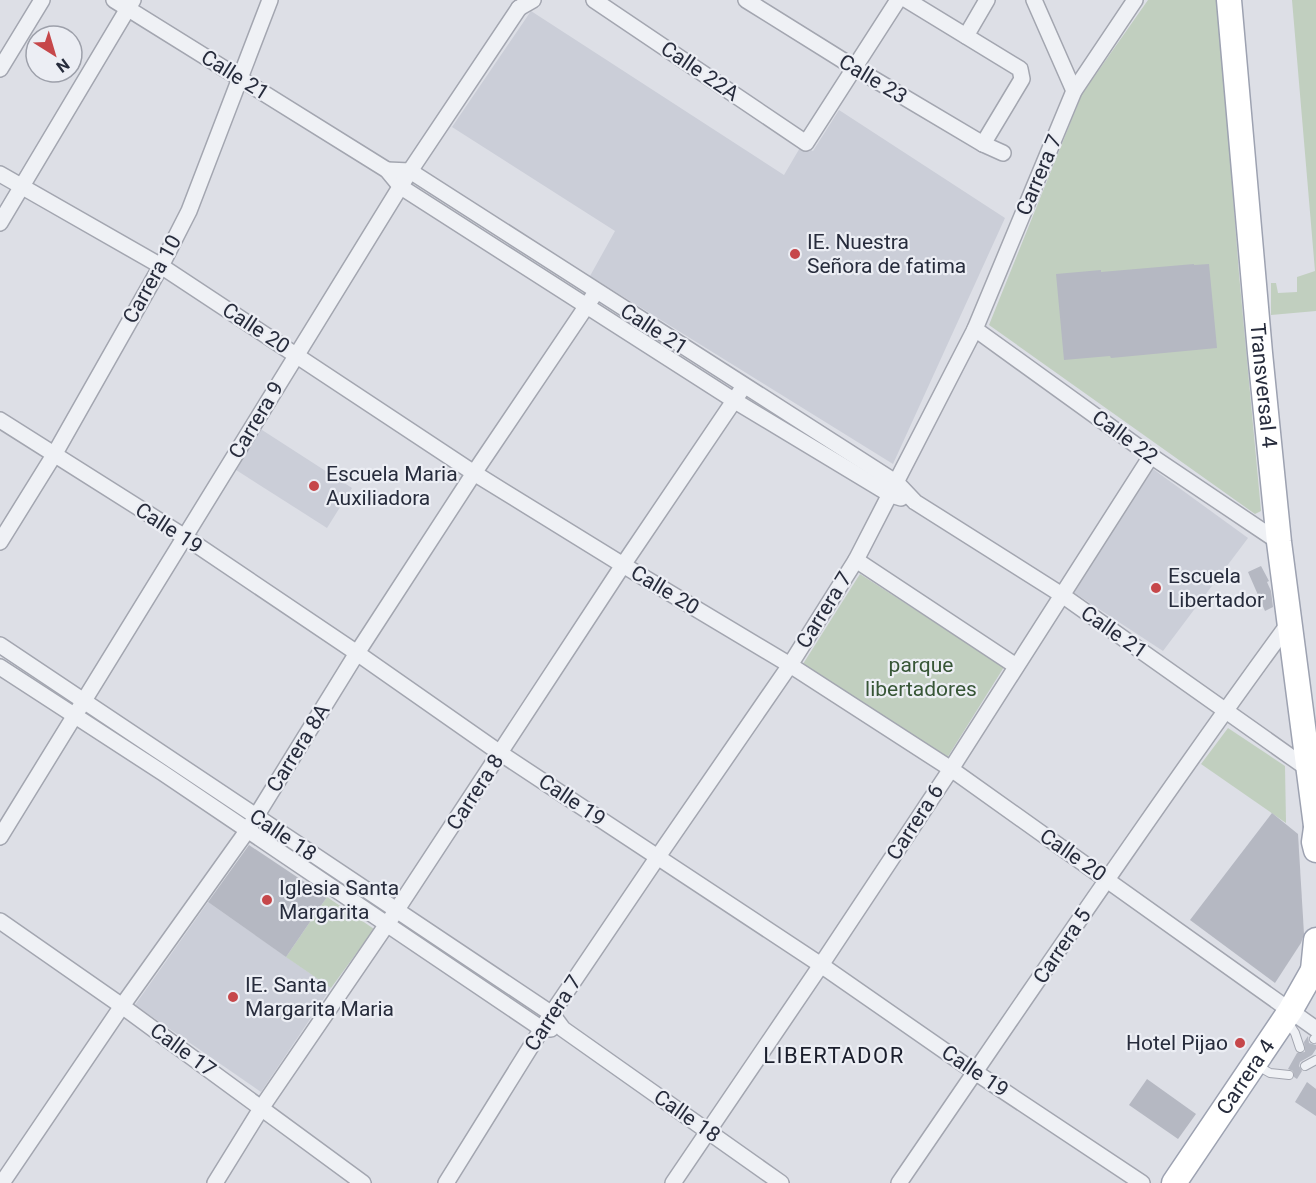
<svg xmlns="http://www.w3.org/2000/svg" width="1316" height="1183" viewBox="0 0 1316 1183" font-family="Roboto,sans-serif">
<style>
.built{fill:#cbced8}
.green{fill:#c1cfbf}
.building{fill:#b5b8c2}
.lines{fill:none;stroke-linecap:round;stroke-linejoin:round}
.lane-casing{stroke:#a3a6b0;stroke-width:10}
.street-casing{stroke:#a3a6b0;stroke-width:18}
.primary-casing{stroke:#9da2b1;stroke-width:27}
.lane{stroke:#eff1f5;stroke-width:8}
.street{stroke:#eff1f5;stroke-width:15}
.primary{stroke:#fff;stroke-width:24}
.poi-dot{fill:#c6474a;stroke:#eceef4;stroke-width:2}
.labels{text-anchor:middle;stroke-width:4.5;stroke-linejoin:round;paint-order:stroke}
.street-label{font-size:21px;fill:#272c3c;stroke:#eceef4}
.poi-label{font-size:21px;fill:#272c3c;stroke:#eceef4;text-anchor:start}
.park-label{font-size:21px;fill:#375636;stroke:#eceef4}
.neighbourhood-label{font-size:22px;letter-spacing:1.5px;fill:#1a1e2c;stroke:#eceef4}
</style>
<rect width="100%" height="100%" fill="#dddfe6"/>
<!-- built -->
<g class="built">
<path d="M531,11L784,175L801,146L813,151L839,110L1005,218L893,464L590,276L615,231L452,127Z"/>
<path d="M259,428L352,488L327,528L233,468Z"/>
<path d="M1153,469L1248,538L1163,651L1073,592Z"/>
<path d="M208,902L331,988L261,1092L135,1005Z"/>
</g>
<!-- green -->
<g class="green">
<path d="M1148,0H1218L1239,274L1261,511L1255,514L989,325L1082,94Z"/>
<path d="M1292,0H1316V311L1271,315V283H1276L1278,293L1297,292V277L1315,271Z"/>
<path d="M860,574L1004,667L947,758L803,664Z"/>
<path d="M1228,728L1285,766L1286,823L1201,764Z"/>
<path d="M327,897L374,929L331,988L286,957Z"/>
</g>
<!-- building -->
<g class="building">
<path d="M1194,264V265L1209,264L1217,348L1111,358L1110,356L1064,360L1056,274L1101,270V272Z"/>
<path d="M1261,566L1269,581L1267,582L1271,591L1273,607L1265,611L1248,572Z"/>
<path d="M1272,813L1298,834L1304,934L1301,943L1275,983L1190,920Z"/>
<path d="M249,845L327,897L286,957L208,902Z"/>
<path d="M1308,1036L1309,1043L1316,1045V1049L1312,1055L1300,1062L1299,1066L1302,1071L1297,1079L1294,1077L1293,1071L1288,1069L1297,1053L1305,1052L1304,1042Z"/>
<path d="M1147,1079L1196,1114L1178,1139L1129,1105Z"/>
<path d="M1307,1082L1316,1089V1116L1295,1102Z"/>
</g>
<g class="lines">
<defs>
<g id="lane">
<path d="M1288,1022L1295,1033L1300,1048"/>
<path d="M1314,1039L1316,1037"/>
<path d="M1256,1065L1270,1073L1289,1075"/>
<path d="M1305,1066L1316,1060"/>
</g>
<g id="street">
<path d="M114,0L387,170L401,187L735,401L891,495L901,498"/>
<path d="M594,0L806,143L898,0"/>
<path d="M746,0L855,68L983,144L1003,153"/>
<path d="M907,0L1020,69L1022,79L983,144"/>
<path d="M1034,0L1074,91"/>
<path d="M519,8L533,0"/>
<path d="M966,36L987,0"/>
<path d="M0,69L42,0"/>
<path d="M387,170L410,171L897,483L915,502L1062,595L1308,769"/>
<path d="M0,174L161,266L474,473L623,565L790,665L951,769L1316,1029"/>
<path d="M0,223L133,0"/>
<path d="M975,329L1151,456L1279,542"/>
<path d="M0,420L185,537L357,653L500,753L821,965L975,1072L1142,1183"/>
<path d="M0,542L54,455L161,266L189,211L270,0"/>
<path d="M856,560L1016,666"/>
<path d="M0,645L552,1014L563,1029L781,1183"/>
<path d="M0,667L163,773L542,1029H551"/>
<path d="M0,837L410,171L519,8"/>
<path d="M0,921L122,1006L363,1183"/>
<path d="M2,1183L122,1006L247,831L357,653L474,473L596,292"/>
<path d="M215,1183L262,1107L396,911L623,565L744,386"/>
<path d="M446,1183L548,1019L657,858L790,665L856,560L975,329L1074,91L1135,0"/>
<path d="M673,1183L821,965L951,769L1151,456"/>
<path d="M899,1183C1028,995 1155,806 1289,623"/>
</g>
<g id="primary">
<path id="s1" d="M1229,0L1260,353L1279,542L1316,826"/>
<path d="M1316,828L1314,842L1316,850"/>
<path d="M1313,970L1316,940"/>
<path id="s2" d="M1174,1183L1290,1011L1316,965"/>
</g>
</defs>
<!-- lane casing -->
<use href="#lane" class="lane-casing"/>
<!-- street casing -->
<use href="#street" class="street-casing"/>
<!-- primary casing -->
<use href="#primary" class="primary-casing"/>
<!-- lane -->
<use href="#lane" class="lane"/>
<!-- street -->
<use href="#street" class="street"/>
<!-- primary -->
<use href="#primary" class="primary"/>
</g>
<!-- markers -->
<g class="poi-dot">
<circle cx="795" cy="254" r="6"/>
<circle cx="314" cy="486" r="6"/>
<circle cx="1156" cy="588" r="6"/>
<circle cx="267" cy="900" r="6"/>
<circle cx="233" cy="997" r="6"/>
<circle cx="1240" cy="1043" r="6"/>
</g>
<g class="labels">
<!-- street labels -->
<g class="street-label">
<text transform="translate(700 71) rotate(34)" y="7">Calle 22A</text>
<text transform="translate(235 75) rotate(32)" y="7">Calle 21</text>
<text transform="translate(873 79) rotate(31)" y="7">Calle 23</text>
<text transform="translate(1039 175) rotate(-67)" y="7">Carrera 7</text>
<text transform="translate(152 279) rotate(-61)" y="7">Carrera 10</text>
<text transform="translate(256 328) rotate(33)" y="7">Calle 20</text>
<text transform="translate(654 329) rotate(33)" y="7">Calle 21</text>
<text dy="7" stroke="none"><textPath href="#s1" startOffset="387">Transversal 4</textPath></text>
<text transform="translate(256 420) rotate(-59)" y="7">Carrera 9</text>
<text transform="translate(1125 437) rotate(36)" y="7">Calle 22</text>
<text transform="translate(169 528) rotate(33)" y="7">Calle 19</text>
<text transform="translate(665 590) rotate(31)" y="7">Calle 20</text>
<text transform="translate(824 610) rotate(-58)" y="7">Carrera 7</text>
<text transform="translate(1114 632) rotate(35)" y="7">Calle 21</text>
<text transform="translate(298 748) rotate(-58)" y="7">Carrera 8A</text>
<text transform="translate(475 792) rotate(-57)" y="7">Carrera 8</text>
<text transform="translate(572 800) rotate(34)" y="7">Calle 19</text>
<text transform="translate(915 822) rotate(-57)" y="7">Carrera 6</text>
<text transform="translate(283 835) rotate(34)" y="7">Calle 18</text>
<text transform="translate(1073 855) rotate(35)" y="7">Calle 20</text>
<text transform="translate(1062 946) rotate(-56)" y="7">Carrera 5</text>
<text transform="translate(553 1013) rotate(-57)" y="7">Carrera 7</text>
<text transform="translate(183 1050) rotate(36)" y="7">Calle 17</text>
<text transform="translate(975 1071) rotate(34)" y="7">Calle 19</text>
<text dy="7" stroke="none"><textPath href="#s2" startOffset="128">Carrera 4</textPath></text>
<text transform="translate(687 1116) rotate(35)" y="7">Calle 18</text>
</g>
<!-- poi labels -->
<g class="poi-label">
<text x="807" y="249">IE. Nuestra<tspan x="807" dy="24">Señora de fatima</tspan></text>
<text x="326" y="481">Escuela Maria<tspan x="326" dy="24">Auxiliadora</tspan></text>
<text x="1168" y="583">Escuela<tspan x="1168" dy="24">Libertador</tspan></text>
<text x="279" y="895">Iglesia Santa<tspan x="279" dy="24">Margarita</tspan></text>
<text x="245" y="992">IE. Santa<tspan x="245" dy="24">Margarita Maria</tspan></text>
<text x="1228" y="1050" text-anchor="end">Hotel Pijao</text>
</g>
<!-- park labels -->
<g class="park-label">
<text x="921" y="672">parque<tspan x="921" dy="24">libertadores</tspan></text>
</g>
<!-- neighbourhood labels -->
<g class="neighbourhood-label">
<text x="834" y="1063">LIBERTADOR</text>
</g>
</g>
<!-- north arrow -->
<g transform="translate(54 54) rotate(143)"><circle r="28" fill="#eceef4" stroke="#9da0aa" stroke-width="1.5"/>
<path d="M0-4.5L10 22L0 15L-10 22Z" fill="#c6474a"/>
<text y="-9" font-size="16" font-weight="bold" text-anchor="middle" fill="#272c3c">N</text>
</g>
</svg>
